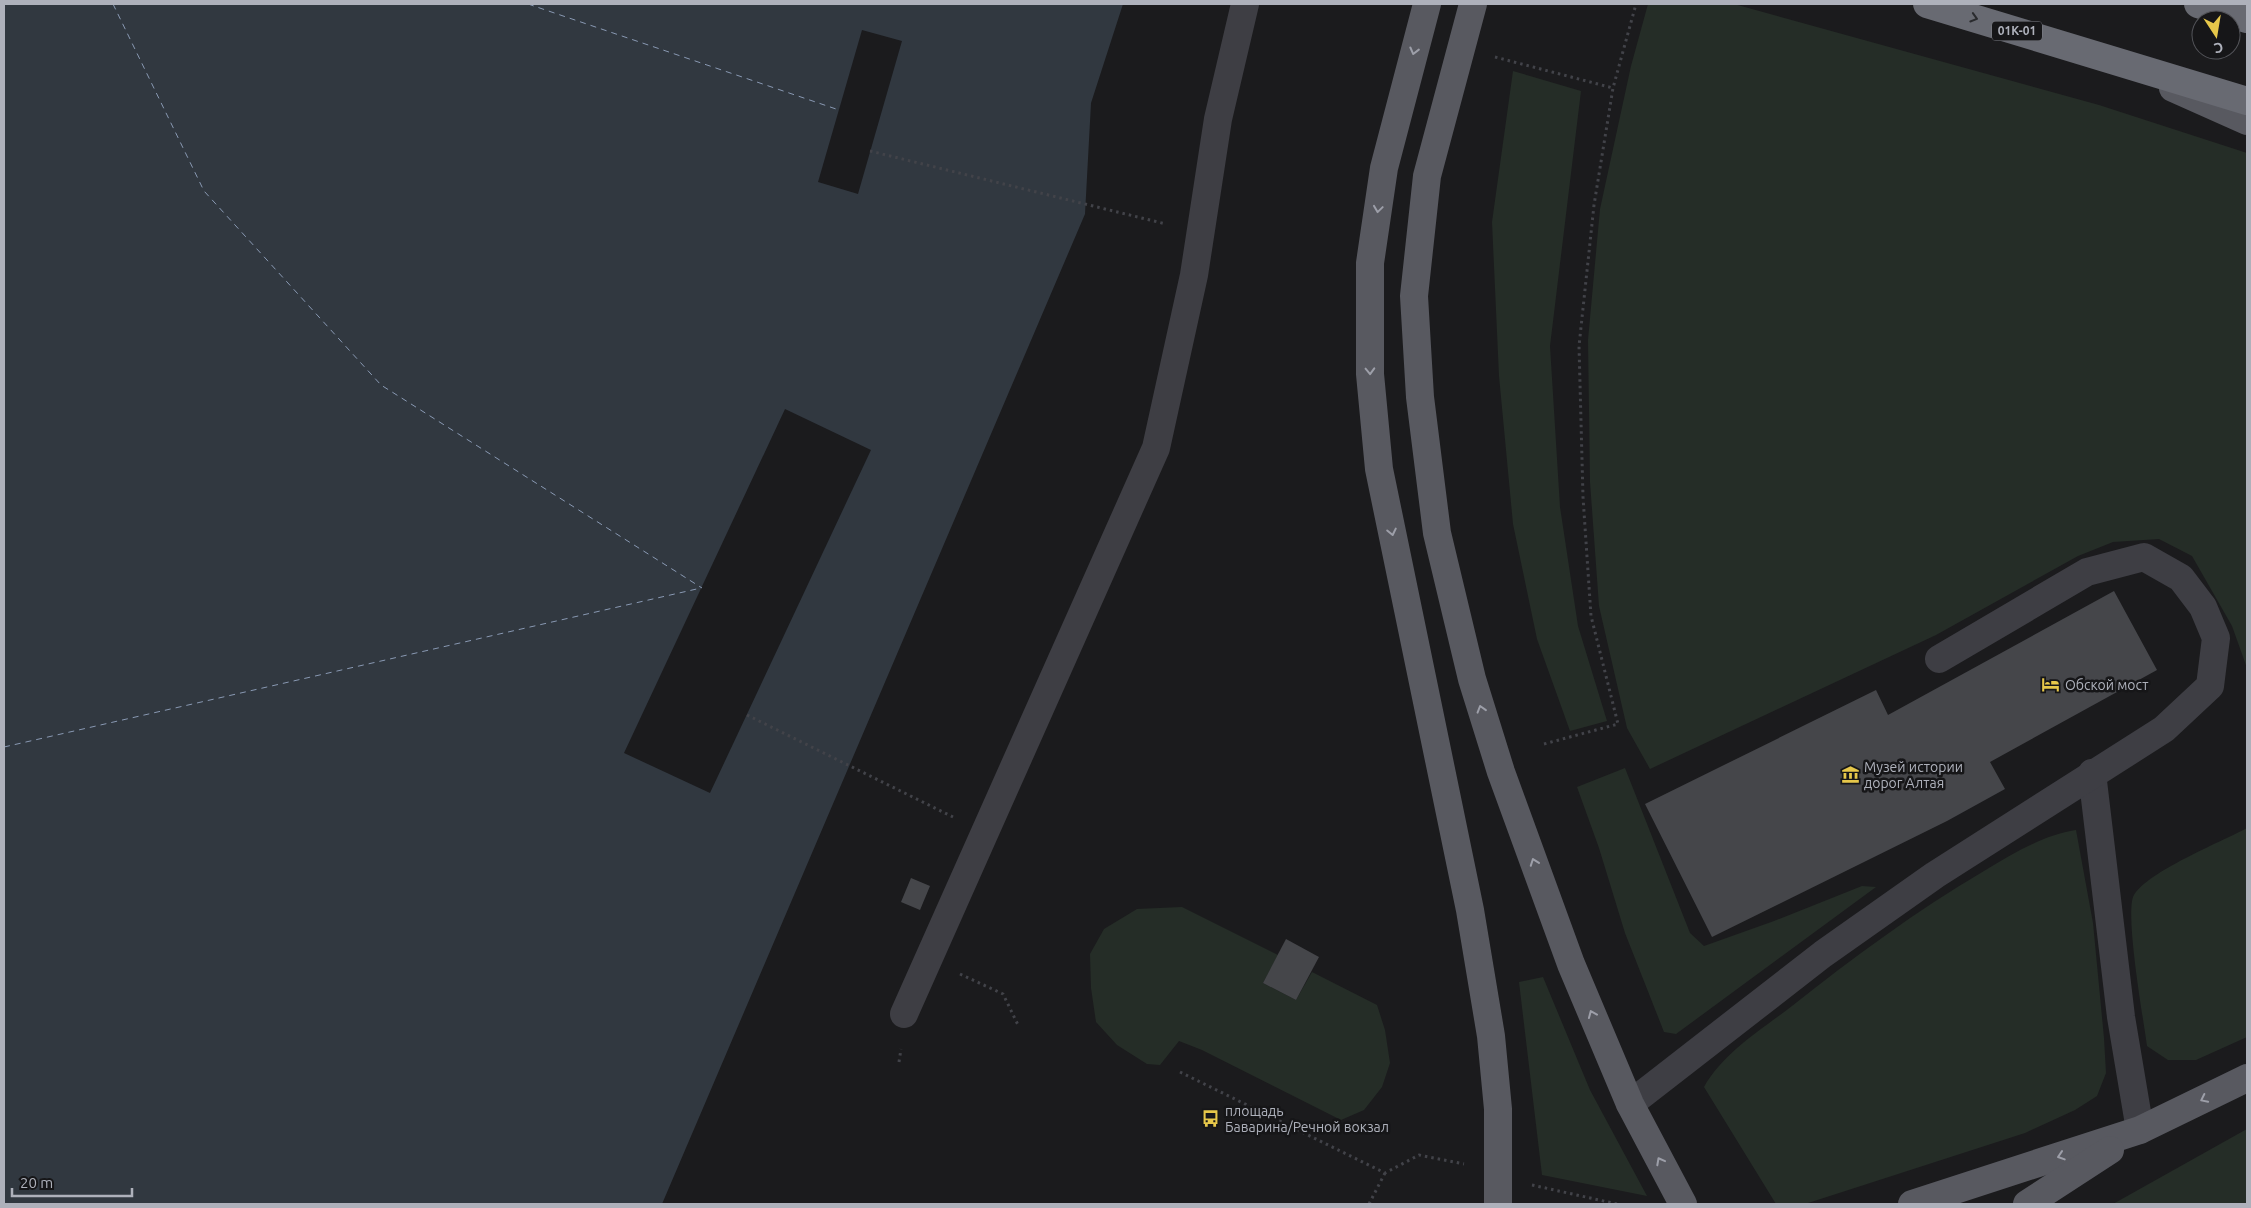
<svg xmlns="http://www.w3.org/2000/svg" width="2251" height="1208" viewBox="0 0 2251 1208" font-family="Ubuntu,sans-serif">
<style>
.green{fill:#252d27}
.water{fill:#313840}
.pier{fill:#1b1b1d}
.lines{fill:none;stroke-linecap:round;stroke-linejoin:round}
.ferry{stroke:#8999b3;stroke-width:1;stroke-dasharray:6 5;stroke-linecap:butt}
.building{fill:#45464a}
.path{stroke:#424349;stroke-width:3;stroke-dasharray:2.5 4;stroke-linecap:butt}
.minor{stroke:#3e3e44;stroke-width:28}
.major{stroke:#585960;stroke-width:28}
.highway{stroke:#686a72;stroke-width:28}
.oneway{stroke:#2a2b2e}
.oneway2{stroke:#9d9fa9}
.labels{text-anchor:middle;stroke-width:5;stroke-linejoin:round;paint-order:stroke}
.shield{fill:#161618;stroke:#80828a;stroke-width:1}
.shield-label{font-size:12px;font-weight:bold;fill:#aeb1bb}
.poi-label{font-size:14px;fill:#aeb1bb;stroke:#161618;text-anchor:start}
</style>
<rect width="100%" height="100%" fill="#1b1b1d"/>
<!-- green -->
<g class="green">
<path d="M1648,4H1734L2099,105L2247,153V668L2232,626L2192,556L2159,539L2113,542L2078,556L1936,635L1650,769L1627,728L1599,606L1590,482L1588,340L1600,209L1631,66Z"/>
<path d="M1513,71L1581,91L1550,346L1560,507L1578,626L1607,721L1570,731L1537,639L1513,524L1499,376L1492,222Z"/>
<path d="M1625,768L1690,933L1704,946L1774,921L1862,886L1876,887L1676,1034L1664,1032L1625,933L1599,848L1577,787Z"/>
<path d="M2247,828V1037L2196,1060H2168L2147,1046C2144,1022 2124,911 2134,895C2149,871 2219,843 2247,828Z"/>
<path d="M2076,830L2093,923L2104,1038L2106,1073L2097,1096L2075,1110L2025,1133L1805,1204H1776L1704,1087C1723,1053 1762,1029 1792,1006C1854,957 1916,911 1984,871C2012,854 2043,835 2076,830Z"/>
<path d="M1182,907L1278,955L1263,983L1296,1000L1312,972L1377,1005L1385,1030L1390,1063L1382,1087L1364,1110L1341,1120L1202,1050L1179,1041L1160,1065L1147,1064L1117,1045L1096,1022L1091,988L1090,954L1104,929L1137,909Z"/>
<path d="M1543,977L1590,1090L1647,1196L1542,1175L1519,982Z"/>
<path d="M2247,1129V1204H2113L2238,1134Z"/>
</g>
<!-- water -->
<path class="water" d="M4,4H1123L1091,103L1085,214L662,1204H4Z"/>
<!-- pier -->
<g class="pier">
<path d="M862,30L902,41L858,194L818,182Z"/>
<path d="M785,409L871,450L710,793L624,753Z"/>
</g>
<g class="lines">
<!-- ferry -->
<g class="ferry">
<path d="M113,4L204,191L381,385L702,588"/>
<path d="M528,4L839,110"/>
<path d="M4,747L701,588"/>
</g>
</g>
<!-- building -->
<g class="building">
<path d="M2114,591L2157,670L1990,762L2005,789L1947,821L1712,937L1645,804L1876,690L1888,715Z"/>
<path d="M911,878L930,886L920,910L901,902Z"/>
<path d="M1286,939L1319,957L1296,1000L1263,983Z"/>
</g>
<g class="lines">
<!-- path -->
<g class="path">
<path d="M1495,57L1613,88"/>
<path d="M870,151L1166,224"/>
<path d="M747,715L953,817"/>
<path d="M1544,744L1618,724L1591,616L1583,497L1579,346L1594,205L1613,88L1636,4"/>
<path d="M960,974L1003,994L1019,1027"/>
<path d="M899,1062L901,1049"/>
<path d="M1180,1072L1385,1173L1419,1155L1464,1164"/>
<path d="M1532,1185L1617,1204"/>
<path d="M1369,1204L1385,1173"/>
</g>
<!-- minor -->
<g class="minor">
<path d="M2092,773L2121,1017L2140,1130"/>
<path d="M904,1014L1156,448L1194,275L1218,119L1245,4"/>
<path d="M1630,1104L1823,954L1935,875L2164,729L2210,686L2216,638L2203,607L2181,578L2144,557L2087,572L1939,659"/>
</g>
<!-- major -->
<g class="major">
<path d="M1427,4L1384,168L1370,263V374L1379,469L1470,910L1491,1036L1498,1109V1204"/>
<path d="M1473,4L1427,176L1414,296L1420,397L1437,533L1472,679L1501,772L1571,964L1630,1104L1683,1204"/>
<path d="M2173,88L2247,121"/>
<path d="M1912,1204L2140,1130L2247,1078"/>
<path d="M2027,1204L2110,1150"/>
</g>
<!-- highway -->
<g class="highway">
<path d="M1927,4L2247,101"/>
<path d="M2198,4L2247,19"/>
</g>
</g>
<!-- one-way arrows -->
<defs><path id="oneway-chevron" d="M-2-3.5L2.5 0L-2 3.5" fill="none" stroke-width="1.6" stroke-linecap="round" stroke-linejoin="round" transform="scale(1.25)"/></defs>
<use class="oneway" href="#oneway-chevron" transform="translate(1974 18) rotate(17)"/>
<g class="oneway2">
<use href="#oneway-chevron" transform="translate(1414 51) rotate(104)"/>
<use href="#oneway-chevron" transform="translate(1378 209) rotate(98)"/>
<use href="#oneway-chevron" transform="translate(1370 371) rotate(88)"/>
<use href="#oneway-chevron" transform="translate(1392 532) rotate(78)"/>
<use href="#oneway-chevron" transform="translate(1481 709) rotate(-107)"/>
<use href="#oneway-chevron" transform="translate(1534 862) rotate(-110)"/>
<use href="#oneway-chevron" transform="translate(1592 1014) rotate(-113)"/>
<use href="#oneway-chevron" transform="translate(2204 1099) rotate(154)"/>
<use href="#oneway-chevron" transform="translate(2061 1156) rotate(162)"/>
<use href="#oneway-chevron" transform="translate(1660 1161) rotate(-118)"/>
</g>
<!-- icons -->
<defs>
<symbol id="hotel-bare" viewBox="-9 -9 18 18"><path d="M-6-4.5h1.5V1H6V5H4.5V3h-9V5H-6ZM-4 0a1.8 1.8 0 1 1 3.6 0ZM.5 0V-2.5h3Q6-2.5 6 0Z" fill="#e6c74a" stroke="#161618" stroke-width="2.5" paint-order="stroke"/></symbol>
<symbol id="museum-bare" viewBox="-9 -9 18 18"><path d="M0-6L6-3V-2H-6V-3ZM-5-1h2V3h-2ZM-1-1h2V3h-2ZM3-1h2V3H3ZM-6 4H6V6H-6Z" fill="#e6c74a" stroke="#161618" stroke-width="2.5" paint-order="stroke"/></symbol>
<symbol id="bus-bare" viewBox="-9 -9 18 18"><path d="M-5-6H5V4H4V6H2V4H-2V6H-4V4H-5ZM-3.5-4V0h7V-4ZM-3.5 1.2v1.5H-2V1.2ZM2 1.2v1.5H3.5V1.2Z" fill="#e6c74a" stroke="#161618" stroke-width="2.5" paint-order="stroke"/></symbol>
</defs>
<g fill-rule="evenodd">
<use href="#hotel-bare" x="2038" y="672" width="25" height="25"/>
<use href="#museum-bare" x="1838" y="762" width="25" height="25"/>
<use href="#bus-bare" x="1198" y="1106" width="25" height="25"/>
</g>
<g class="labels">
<!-- shield labels -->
<rect class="shield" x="1992" y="21.5" width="50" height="19" rx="4"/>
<g class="shield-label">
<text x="2017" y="35">01К-01</text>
</g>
<!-- poi labels -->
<g class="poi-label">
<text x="2065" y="690">Обской мост</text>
<text x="1864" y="772">Музей истории<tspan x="1864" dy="16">дорог Алтая</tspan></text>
<text x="1225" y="1116">площадь<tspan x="1225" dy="16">Баварина/Речной вокзал</tspan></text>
</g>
</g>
<!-- border -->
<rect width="2251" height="1208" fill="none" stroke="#aeb1bb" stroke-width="10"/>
<!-- north arrow -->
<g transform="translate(2216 35) rotate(168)"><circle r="24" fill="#161618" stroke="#535459"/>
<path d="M0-4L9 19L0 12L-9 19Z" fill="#e6c74a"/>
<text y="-8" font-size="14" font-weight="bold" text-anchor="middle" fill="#aeb1bb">С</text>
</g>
<!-- scale -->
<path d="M12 1188v8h120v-8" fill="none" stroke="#aeb1bb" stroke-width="2.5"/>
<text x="20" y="1188" font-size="15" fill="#aeb1bb" stroke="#161618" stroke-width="4" paint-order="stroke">20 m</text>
</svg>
